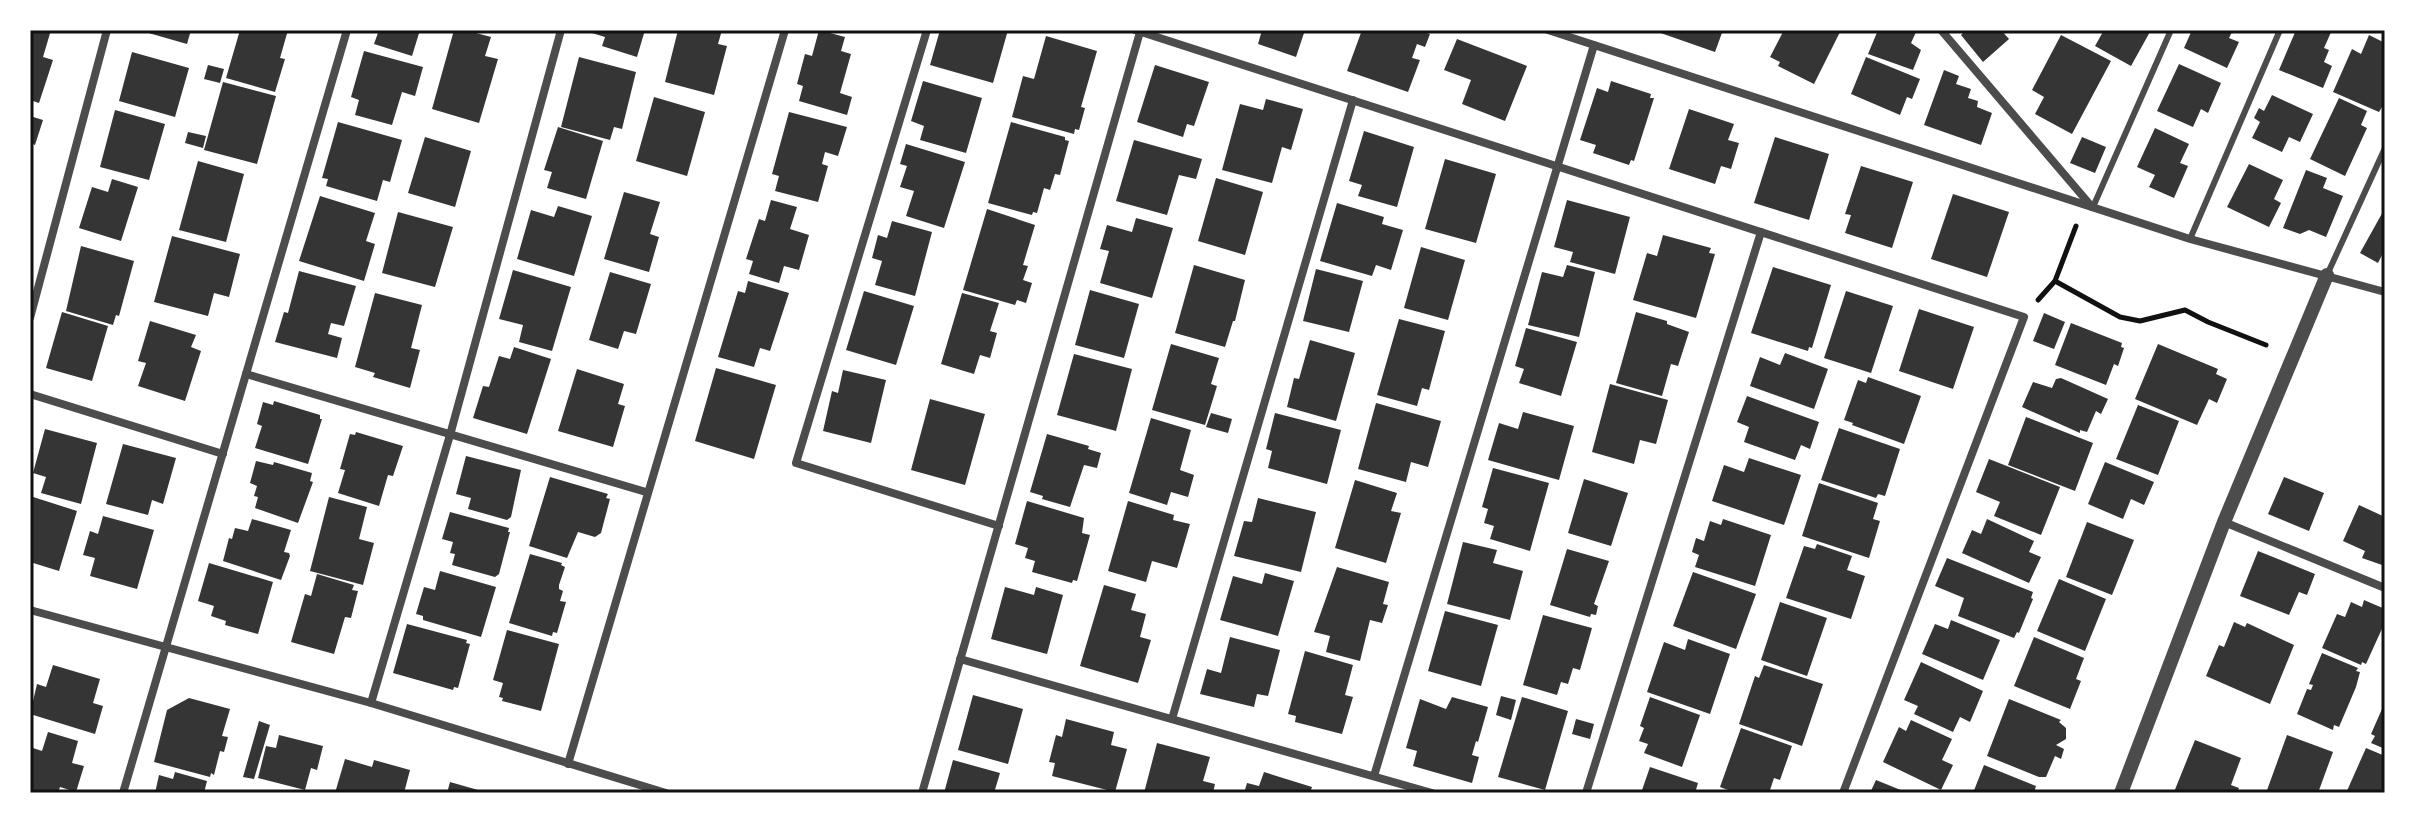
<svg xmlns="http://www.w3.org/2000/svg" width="2415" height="823" viewBox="0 0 2415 823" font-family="Mulish,sans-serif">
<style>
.building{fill:#353535}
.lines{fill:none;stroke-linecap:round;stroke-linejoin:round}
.path{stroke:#111;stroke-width:5}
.service{stroke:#4c4c4c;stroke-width:6}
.minor{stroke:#4c4c4c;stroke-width:8}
.tertiary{stroke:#4c4c4c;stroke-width:14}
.neatline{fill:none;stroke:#111;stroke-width:3}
</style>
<rect width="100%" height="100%" fill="#fff"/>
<!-- building -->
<g class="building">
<path d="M30,30H51L43,57L53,60L39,103L30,100Z"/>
<path d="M138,30H191L187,44Z"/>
<path d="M240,30H288L280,58L285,59L275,92L226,78Z"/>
<path d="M379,30H420L412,56L374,44Z"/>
<path d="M454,30H465L491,37L485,56L498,59L479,123L432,109Z"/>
<path d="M593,30H645L637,57L602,46L605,37L592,33Z"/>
<path d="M678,30H722L718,44L727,46L714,95L665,82Z"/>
<path d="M819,30L845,37L841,51L851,54L840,93L852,97L847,115L799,101L803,86L797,84L805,54L812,56Z"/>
<path d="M940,30H1008L993,83L930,65Z"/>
<path d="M1262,30H1305L1296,57L1258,44Z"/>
<path d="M1362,30H1419L1430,34L1425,47L1417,44L1412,58L1420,60L1408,92L1347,71Z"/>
<path d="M1652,30H1723L1715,52Z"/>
<path d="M1784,30H1841L1814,84L1778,66L1780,62L1770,57Z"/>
<path d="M1878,30H1917L1911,43L1921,50L1913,70L1868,54Z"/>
<path d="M1966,30H2001L2009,39L1983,62L1961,35Z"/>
<path d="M2104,30H2151L2131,66L2095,46Z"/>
<path d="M2192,30H2233L2229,38L2239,42L2227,68L2184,48Z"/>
<path d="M2296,30H2332L2324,48L2329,50L2324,62L2332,66L2323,88L2279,70Z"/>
<path d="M2061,35L2111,61L2072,134L2035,114L2044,97L2032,90Z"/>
<path d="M2369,35L2385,43V108L2382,107L2379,112L2333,92L2352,49L2361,54Z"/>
<path d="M1046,36L1097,51L1081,107L1085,108L1079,130L1075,129L1074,134L1012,117L1023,76L1034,79Z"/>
<path d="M1457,39L1527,66L1505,121L1462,104L1471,80L1444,70Z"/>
<path d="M364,51L423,67L415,96L402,92L392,125L355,115L359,100L351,97Z"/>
<path d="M132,52L189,68L175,117L119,101Z"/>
<path d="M579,57L636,72L622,129L614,127L610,140L561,127Z"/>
<path d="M1866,57L1920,79L1912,99L1907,97L1900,115L1851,94Z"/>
<path d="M2179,64L2221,83L2208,113L2201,109L2193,127L2157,111Z"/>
<path d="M208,65L224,69L220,83L204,79Z"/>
<path d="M1155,65L1209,82L1194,126L1187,124L1183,137L1137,122Z"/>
<path d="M1944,70L1959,76L1956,84L1971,89L1968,98L1978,101L1977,107L1992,113L1981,145L1924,125Z"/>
<path d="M923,81L982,98L966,153L920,140L924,126L911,121Z"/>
<path d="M1611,81L1651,94L1650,98H1654L1634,161L1631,160L1629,165L1593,153L1596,145L1580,140L1597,88L1608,92Z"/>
<path d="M223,82L276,96L257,164L204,150Z"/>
<path d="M2272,95L2313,114L2300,142L2289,137L2282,152L2252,138L2260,122L2254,118L2259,108L2264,111Z"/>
<path d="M654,97L705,112L687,176L636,161Z"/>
<path d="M2339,98L2367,111L2361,125L2367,128L2345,176L2310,159Z"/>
<path d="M1266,99L1303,109L1291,150L1282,147L1272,183L1222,170L1240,104L1263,110Z"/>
<path d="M1689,109L1734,124L1728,140L1739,143L1731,169L1721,166L1715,184L1669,169Z"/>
<path d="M115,110L165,124L149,180L100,167Z"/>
<path d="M789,112L847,127L838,156L825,152L822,164L828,166L818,202L775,191L779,176L772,174Z"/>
<path d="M30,116L43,120L35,145L30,143Z"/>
<path d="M338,122L402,140L390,182L383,180L377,201L326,186L328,179L322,178Z"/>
<path d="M1011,122L1065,137V140L1069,141L1060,175L1055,174L1050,190L1044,188L1037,213L1033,212L1032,215L988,203Z"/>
<path d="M558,127L603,141L586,199L547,188L552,172L544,170Z"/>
<path d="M2155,128L2189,144L2180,163L2188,166L2174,198L2149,187L2155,175L2137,167Z"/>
<path d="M1364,131L1414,147L1397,207L1358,196L1362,185L1349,181Z"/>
<path d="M188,132L206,136L203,148L185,143Z"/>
<path d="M425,137L471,151L455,207L408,193Z"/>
<path d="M1775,137L1829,154L1809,220L1754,203Z"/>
<path d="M2082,137L2106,147L2095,173L2070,163Z"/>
<path d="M1134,140L1202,159L1196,179L1179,175L1167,215L1116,201Z"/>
<path d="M906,144L965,162L944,228L906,216L914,191L900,187L907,166L900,164Z"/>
<path d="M1445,159L1496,174L1476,243L1425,229Z"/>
<path d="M198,161L244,174L226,242L179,230Z"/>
<path d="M2249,164L2283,180L2274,199L2281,203L2269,227L2227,207Z"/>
<path d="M1861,166L1913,182L1892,248L1845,233L1851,215L1845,214Z"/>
<path d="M2306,170L2327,178L2323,188L2343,196L2326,237L2309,230L2300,234L2283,228Z"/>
<path d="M1216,178L1263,192L1245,255L1198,241Z"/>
<path d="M112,179L138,187L121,241L79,228L92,187L108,192Z"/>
<path d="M624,192L660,202L650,234L659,237L649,272L604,259Z"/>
<path d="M1953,194L2009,212L1987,277L1931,259Z"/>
<path d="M320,196L375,213L366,241L375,244L364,281L299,261Z"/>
<path d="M771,200L797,207L790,229L809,235L799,270L784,266L779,283L749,274L753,261L746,259L759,219L765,221Z"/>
<path d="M1567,200L1630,217L1615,274L1570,262L1573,252L1554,247Z"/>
<path d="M1337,203L1384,217L1382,224L1403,230L1391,270L1376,265L1372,276L1320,261Z"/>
<path d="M558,206L592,216L574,276L517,259L531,210L554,217Z"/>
<path d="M2385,208V249L2378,263L2360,253Z"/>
<path d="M987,209L1035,225L1023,265L1028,266L1023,280L1032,283L1026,303L1017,300L1015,305L963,290Z"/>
<path d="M398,212L453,227L435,287L382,273Z"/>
<path d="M1136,218L1173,228L1152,298L1100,283L1109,251L1100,249L1107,225L1132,232Z"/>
<path d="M892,221L932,232L915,296L875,285L882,261L872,258L878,235L887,238Z"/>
<path d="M1663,235L1711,248L1709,253L1715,254L1696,318L1633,300L1647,253L1657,256Z"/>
<path d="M172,236L240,254L229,297L214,293L208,316L154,302Z"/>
<path d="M81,246L134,261L119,316L116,315L113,325L66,311Z"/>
<path d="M1421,247L1465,260L1448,320L1404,308Z"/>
<path d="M1194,265L1245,280L1235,321H1233L1225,347L1175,333Z"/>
<path d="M1567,265L1595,272L1579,337L1528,325L1542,272L1563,277Z"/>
<path d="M1773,267L1831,285L1812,348L1809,347L1808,351L1751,333Z"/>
<path d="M1316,269L1363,281L1349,332L1303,321Z"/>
<path d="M513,270L571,287L552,351L519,342L523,325L499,319Z"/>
<path d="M299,271L356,286L344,326L331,323L328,334L342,338L337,358L275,342L284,312L288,313Z"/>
<path d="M610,272L651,284L636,334L624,331L618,349L589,340Z"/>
<path d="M748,281L789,293L770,351L760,348L754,367L718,357L738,291L745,293Z"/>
<path d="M1090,290L1139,304L1124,358L1075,345Z"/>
<path d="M864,291L914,306L896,365L846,350Z"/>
<path d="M1846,291L1893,306L1871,373L1824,358Z"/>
<path d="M375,293L422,305L411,348L420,350L410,388L373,377L375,373L355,367Z"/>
<path d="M962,293L999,303L990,331L997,333L990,358L980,355L974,374L941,364Z"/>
<path d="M1919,309L1974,327L1953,389L1899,371Z"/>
<path d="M62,312L108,326L92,381L46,368Z"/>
<path d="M1636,312L1667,321V324L1689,332L1678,366L1671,364L1662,396L1616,383Z"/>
<path d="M2044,313L2065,322L2054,349L2033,341Z"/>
<path d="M1399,319L1445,331L1429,390L1422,388L1417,406L1377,395Z"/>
<path d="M150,321L196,335L191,347L201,351L185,401L138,386L146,363L138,361Z"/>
<path d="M2071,323L2122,343L2121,347L2124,348L2118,366L2114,364L2106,385L2055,365Z"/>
<path d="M1526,328L1577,342L1561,396L1519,383L1524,369L1515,366Z"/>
<path d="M1310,340L1355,353L1336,421L1287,407L1294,378L1299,379Z"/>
<path d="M1171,344L1219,358L1211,384L1217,386L1205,425L1152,410Z"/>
<path d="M2158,344L2218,369L2216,374L2227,379L2217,403L2209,399L2197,425L2135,399Z"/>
<path d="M514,347L551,359L527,434L473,418L483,386L489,387L499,356L510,359Z"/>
<path d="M1785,353L1828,369L1814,409L1750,386L1760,357L1780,365Z"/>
<path d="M1074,354L1132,369L1116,431L1057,415Z"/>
<path d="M716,368L776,385L754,459L695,441Z"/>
<path d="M577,369L624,384L618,404L625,406L613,447L558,431Z"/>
<path d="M843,370L886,380L871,443L823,431L832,391L838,393Z"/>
<path d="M1868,377L1921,396L1904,444L1852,425L1853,423L1844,420L1858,380L1866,383Z"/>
<path d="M2061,378L2108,399L2101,414L2096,411L2087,432L2080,430V433L2022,407L2033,382L2052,388L2056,379Z"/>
<path d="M1610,384L1668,400L1656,444L1640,440L1634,464L1592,452Z"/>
<path d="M1747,396L1819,422L1810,449L1801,445L1795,460L1744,442L1749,427L1737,422Z"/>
<path d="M930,399L985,414L965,485L911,470Z"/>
<path d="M274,401L320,415V419H322L308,464L255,448L262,426L257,424L263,402L273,405Z"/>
<path d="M1376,403L1441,421L1428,467L1411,462L1406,482L1358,469Z"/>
<path d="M2138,405L2179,421L2158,475L2116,459Z"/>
<path d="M1523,412L1574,426L1559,480L1488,460L1499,423L1518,429Z"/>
<path d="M1211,413L1232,419L1228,433L1206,427Z"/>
<path d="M1275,413L1341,430L1327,484L1268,468L1272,451L1266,449Z"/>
<path d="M2026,417L2093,443L2075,491L2008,465Z"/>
<path d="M1151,418L1191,430L1180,470L1194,475L1188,497L1171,492L1167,505L1129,493Z"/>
<path d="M1839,428L1900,449L1885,496L1878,494L1876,498L1821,480Z"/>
<path d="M45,429L97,443L81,504L41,493L46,477L33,473Z"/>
<path d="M356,432L403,446L393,476L388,475L379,506L338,493L345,470L340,469L350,434L355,435Z"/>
<path d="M1047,434L1089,446L1088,449L1101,453L1097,468L1084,465L1070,507L1042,499L1043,496L1030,492Z"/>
<path d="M123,444L176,458L163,504L152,500L148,515L106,504Z"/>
<path d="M466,456L521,470L511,517L507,520L468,509L471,498L456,494Z"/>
<path d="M1749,458L1801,475L1784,525L1712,501L1724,465L1744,472Z"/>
<path d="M1989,459L2060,487L2041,535L1994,516L2000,502L1976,492Z"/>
<path d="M256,461L273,465L274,462L312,473L310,481L313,482L298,523L255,508L258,497L254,496L257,486L250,483Z"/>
<path d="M2105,462L2154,482L2144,505L2131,499L2123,519L2088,504Z"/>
<path d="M1493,468L1549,483L1530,551L1490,539L1494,526L1484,523L1488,509L1482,507Z"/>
<path d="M550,477L608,494L606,498L610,499L601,533L595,537L578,532L567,558L529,546Z"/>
<path d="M2284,477L2324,493L2309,531L2268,514Z"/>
<path d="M1584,479L1628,493L1611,546L1568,533Z"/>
<path d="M1355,480L1397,493L1391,511L1401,513L1386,563L1335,548Z"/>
<path d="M1819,483L1878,503L1873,519L1880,521L1869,558L1802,536Z"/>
<path d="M30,496L77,511L59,571L30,562Z"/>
<path d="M329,497L367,507L359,539L374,543L363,585L310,571Z"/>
<path d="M1258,498L1316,512L1301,572L1234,556L1244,521L1252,522Z"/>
<path d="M1027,501L1084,518L1082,533L1090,535L1077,581L1073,580L1072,583L1032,572L1035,561L1025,558L1028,548L1015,544Z"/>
<path d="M1128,501L1174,515L1173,520L1190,524L1177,568L1152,561L1146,582L1108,571Z"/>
<path d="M2359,505L2385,517V566L2362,558L2365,551L2343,541Z"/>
<path d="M450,512L509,528L508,532H510L499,574L495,577L452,565L455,554L450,553L453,542L442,539Z"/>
<path d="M103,516L154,530L137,589L90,576L95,558L83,555L90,531L98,534Z"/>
<path d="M252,519L291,530L284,552L289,553L290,556L281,580L223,561L229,538L232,539L235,528L248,531Z"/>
<path d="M1723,519L1771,535L1755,586L1695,567L1699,555L1692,552L1696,538L1704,541L1710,521L1721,525Z"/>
<path d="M1987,519L2034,541L2029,552L2041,557L2029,583L1962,553L1972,530L1981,534Z"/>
<path d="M2087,522L2134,540L2112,595L2066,577Z"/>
<path d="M1463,542L1497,550L1493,563L1523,571L1510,620L1447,604Z"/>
<path d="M1817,544L1852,556L1847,570L1865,576L1851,619L1786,598L1804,546L1815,549Z"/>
<path d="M1567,549L1609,561L1594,604L1598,606L1596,615L1591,614L1590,617L1550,605Z"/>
<path d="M2258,551L2315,574L2307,595L2299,592L2289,615L2240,596Z"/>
<path d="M530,554L562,563L561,565L565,567L559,585V589L563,591L560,601L566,602L557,633L553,632L552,636L509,623Z"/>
<path d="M1947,558L2033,592L2031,598L2033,599L2019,633L2017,632L2014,638L1958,616L1964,598L1935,586Z"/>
<path d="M209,563L273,582L258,634L225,625L226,621L211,616L214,606L198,601Z"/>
<path d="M1337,567L1389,582L1383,604L1388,605L1382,623L1370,620L1360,661L1326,652L1330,636L1314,632Z"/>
<path d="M440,571L496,587L481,637L423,620V616L416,614L424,587L435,590Z"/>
<path d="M1693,572L1756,594L1736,649L1673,626Z"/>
<path d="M1265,573L1294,581L1278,636L1220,620L1233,576L1262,584Z"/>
<path d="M317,574L354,585L352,590L358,591L351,618L345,617L334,654L291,642L305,594L311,596Z"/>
<path d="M2059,579L2106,599L2085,651L2037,631Z"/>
<path d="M1104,585L1136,594L1131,610L1146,614L1140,637L1151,640L1138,683L1080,666Z"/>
<path d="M1005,587L1034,595L1036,587L1063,595L1047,654L991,639Z"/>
<path d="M2364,600L2385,609V622L2366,664L2362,662L2361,665L2322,648L2337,614L2345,617L2351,602L2362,607Z"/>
<path d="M1780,602L1827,618L1807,676L1761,660Z"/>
<path d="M1445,611L1498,625L1481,686L1428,671Z"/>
<path d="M1543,615L1592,628L1580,670L1573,668L1568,684L1561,682L1557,695L1523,685Z"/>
<path d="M1951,620L2000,640L1983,680L1922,654L1935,624L1948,629Z"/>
<path d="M2234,622L2245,627L2247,623L2294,645L2270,704L2206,676L2219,645L2224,647Z"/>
<path d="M407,624L467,640L466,643L470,644L458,688L454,687L453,690L393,673Z"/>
<path d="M507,630L559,644L541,711L502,701L503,698L499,697L503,683L493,680Z"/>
<path d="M1230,637L1280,650L1268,696L1257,694L1254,707L1200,694L1207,669L1221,673Z"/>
<path d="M2034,637L2084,658L2076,679L2081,681L2070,709L2014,686Z"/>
<path d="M1688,639L1730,654L1710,714L1647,692L1664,642L1685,650Z"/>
<path d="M1305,651L1353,665L1345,695L1353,697L1342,734L1295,722L1296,716L1288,714Z"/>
<path d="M2322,653L2358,668L2356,671L2360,672L2356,687L2339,727L2334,725L2333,730L2297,714L2307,689L2311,690L2313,685L2309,684Z"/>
<path d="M1921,662L1983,691L1970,722L1960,717L1953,732L1914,714L1918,706L1904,700Z"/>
<path d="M53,665L100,679L93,703L103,706L95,734L30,714L37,684L46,687Z"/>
<path d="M1764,665L1823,684L1802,746L1739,724L1755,676L1759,678Z"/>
<path d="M973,695L1023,709L1008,764L958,750Z"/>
<path d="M1501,696L1516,700L1511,720L1496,715Z"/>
<path d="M1452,697L1488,707L1478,742L1476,741L1472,755L1479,757L1472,783L1413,766L1417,751L1406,748L1420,699L1446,709Z"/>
<path d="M1522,697L1568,711L1545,790L1498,777Z"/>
<path d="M1650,697L1700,715L1682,767L1644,753L1648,744L1639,741L1644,728L1640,726Z"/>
<path d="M189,698L230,709L222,736L228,737L224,752L220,751L214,775L211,773L210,777L154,762L167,710Z"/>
<path d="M2009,699L2061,720L2059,722L2066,728V739L2056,745L2064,749L2061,759L2055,756L2046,777H2039L1987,756Z"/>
<path d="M2382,709L2385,710V749L2371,743L2375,736L2371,734Z"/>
<path d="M1066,719L1114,732L1111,745L1127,749L1115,792L1052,776L1055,763L1049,762L1056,735L1062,737Z"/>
<path d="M1576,719L1594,724L1590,739L1572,734Z"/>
<path d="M1911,720L1952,739L1942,760L1953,765L1941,790L1883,762L1899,727L1906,731Z"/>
<path d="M259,721L270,725L254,779L243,777Z"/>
<path d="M1741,728L1792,746L1780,780L1774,778L1769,793H1736L1720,787Z"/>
<path d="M48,732L78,741L72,763L84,766L76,792L60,787L58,793H30L32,779L30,747L42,751Z"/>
<path d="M279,735L323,746L317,770L311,768L305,790L258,778L266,746L276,748Z"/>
<path d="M2287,735L2333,752L2318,793H2266Z"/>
<path d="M2195,740L2241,758L2231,785L2239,788L2237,793L2174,792Z"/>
<path d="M1157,743L1210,757L1203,781L1215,784L1213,793H1144Z"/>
<path d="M2366,748L2385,756V793H2346Z"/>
<path d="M345,759L372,767L374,760L410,770L404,793H335Z"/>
<path d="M953,760L1000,773L994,793H944Z"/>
<path d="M1984,765L2036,786L2034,793H1973Z"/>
<path d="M1650,767L1698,783L1695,793H1641Z"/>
<path d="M175,772L207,781L204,793H155L159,775L173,779Z"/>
<path d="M1264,772L1312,787L1310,793H1244L1247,783L1259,786Z"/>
<path d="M1876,780L1908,793H1870Z"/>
<path d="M450,782L485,792L484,793H447Z"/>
</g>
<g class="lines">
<!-- path -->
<g class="path">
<path d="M2055,281L2076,226"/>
<path d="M2038,300L2055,281L2120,317L2140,321L2185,310L2208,322L2266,345"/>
</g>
<!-- service -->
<g class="service">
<path d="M2093,207L2171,30"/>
<path d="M2190,239L2280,30"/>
<path d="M2327,275L2385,148"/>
</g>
<!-- minor -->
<g class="minor">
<path d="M927,30L796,463L999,526"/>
<path d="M1135,30L2024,317L1843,793"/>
<path d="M1548,30L2190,239L2385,292"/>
<path d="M1941,30L2092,207"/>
<path d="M30,318L107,30"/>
<path d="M246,374L646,492"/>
<path d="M30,394L223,454"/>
<path d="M2224,522L2385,588"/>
<path d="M30,610L371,703L666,793"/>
<path d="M960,659L1432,793"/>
<path d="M371,703L450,435L561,30"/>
<path d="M1172,719L1353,100"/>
<path d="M568,764L785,30"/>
<path d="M1374,776L1594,45"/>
<path d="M123,793L347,30"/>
<path d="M922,793L1140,32"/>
<path d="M1586,793L1761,232"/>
</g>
<!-- tertiary -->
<path class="tertiary" d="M2121,793L2224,522L2327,275"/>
</g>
<!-- border -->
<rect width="2415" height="823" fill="none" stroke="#ffffff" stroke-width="64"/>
<rect x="32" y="32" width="2351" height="759" class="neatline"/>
</svg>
